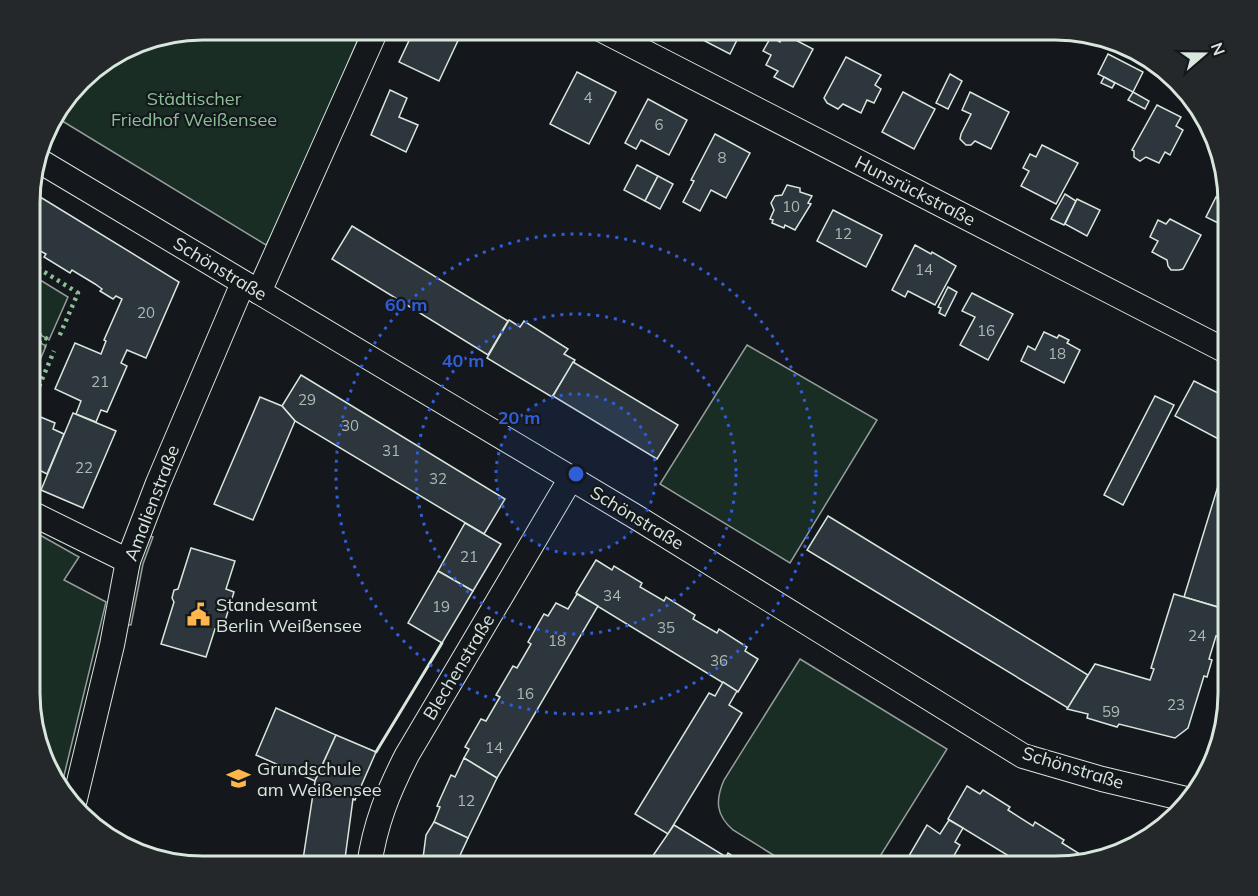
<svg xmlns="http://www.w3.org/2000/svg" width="1258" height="896" viewBox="0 0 1258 896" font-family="Mulish,sans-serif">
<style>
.green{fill:#1a2d24;stroke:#939e99;stroke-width:1.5}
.parking{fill:#24282b;stroke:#939e99;stroke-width:1.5}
.building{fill:#2c363c;stroke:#d8e6dc;stroke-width:1.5}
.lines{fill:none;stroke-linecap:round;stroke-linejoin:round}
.minor-casing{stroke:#d8e6dc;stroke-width:26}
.minor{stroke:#14181c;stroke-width:24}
.hedge{stroke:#8ac095;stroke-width:4.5;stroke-dasharray:3 4.5;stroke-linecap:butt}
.wall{stroke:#d8e6dc;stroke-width:3}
.ring{fill:none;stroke:#305dd8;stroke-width:3;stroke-dasharray:3 6}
.labels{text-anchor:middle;stroke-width:4.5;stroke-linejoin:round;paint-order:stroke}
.number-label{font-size:15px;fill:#adbab4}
.park-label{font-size:18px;fill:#8ac095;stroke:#14181c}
.street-label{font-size:18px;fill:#d8e6dc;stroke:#14181c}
.poi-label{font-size:18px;fill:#d8e6dc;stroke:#14181c;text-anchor:start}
.rim{fill:none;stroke:#d8e6dc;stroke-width:3}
.centre{fill:#305dd8;stroke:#14181c;stroke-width:3}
.ring-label{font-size:18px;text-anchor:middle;font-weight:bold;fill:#305dd8;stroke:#14181c;stroke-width:4.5;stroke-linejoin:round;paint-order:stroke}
</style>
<rect width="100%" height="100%" fill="#14181c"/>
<!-- green -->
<g class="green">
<path d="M204,30H362L283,214L266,245L54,116L89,73L147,39Z"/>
<path d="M32,275L68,297L49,340L32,330Z"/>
<path d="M32,338L46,346L32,379Z"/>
<path d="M747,345L877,420L790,563L660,484Z"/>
<path d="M31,530L79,557L64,580L106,602L61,788L53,779L31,715Z"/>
<path d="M800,659L947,749L874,866H791L733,830C716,815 715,801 724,780Z"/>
</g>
<!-- parking -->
<path class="parking" d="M145,534L153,537L143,564L131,625L122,624Z"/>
<!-- building -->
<g class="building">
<path d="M414,30H463L439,81L399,62Z"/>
<path d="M698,30H742L730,54L695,36Z"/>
<path d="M1041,30H1058L1055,38Z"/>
<path d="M784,34L813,49L793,87L774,77L778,71L766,65L771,55L763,51L771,37L780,42Z"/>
<path d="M1108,54L1143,72L1133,92L1098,74Z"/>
<path d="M846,57L881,75L875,85L881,89L874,103L867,100L861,113L843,104L838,109L827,103L824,98Z"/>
<path d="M577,72L616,92L589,144L550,124Z"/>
<path d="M950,74L962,81L948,109L936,103Z"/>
<path d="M1104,77L1115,83L1112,88L1101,83Z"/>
<path d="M390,90L407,98L399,117L418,125L406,152L371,135Z"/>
<path d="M903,92L935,109L914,149L882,132Z"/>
<path d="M970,92L1009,112L991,149L975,141L971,145H966L960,139L961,134L971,114L962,110Z"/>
<path d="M1133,92L1149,101L1145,109L1128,100Z"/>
<path d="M648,99L687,120L669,155L641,140L636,149L625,143Z"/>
<path d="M1157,105L1181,117L1176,126L1183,130L1170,155L1165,152L1159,163L1146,157L1140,161L1134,157V151L1132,150Z"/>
<path d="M715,134L750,153L726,198L711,190L700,211L683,202L694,181L691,180Z"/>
<path d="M1042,145L1078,163L1056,204L1021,186L1029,171L1023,168L1030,154L1036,157Z"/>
<path d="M637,165L658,176L645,201L624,190Z"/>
<path d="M658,176L673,184L660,209L645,201Z"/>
<path d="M787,185L800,188V192L812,196L808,203L811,204L795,230L785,225L784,228L772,223L773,220L770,219L774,210L771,203L775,196L782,195Z"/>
<path d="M32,192L179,282L146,358L127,350L121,363L127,366L107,412L101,410L96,422L76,414L81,401L55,389L75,343L101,354L106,341L104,340L122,299L116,296L113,299L100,291L102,289L95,284L72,270L70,273L44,257L46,254L33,247L32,249Z"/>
<path d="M1065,194L1076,201L1064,225L1051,219Z"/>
<path d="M1216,197L1228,203V220L1224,226L1206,217Z"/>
<path d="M1077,199L1100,210L1087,236L1065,224Z"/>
<path d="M833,210L882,235L866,267L817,241Z"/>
<path d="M1170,219L1201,235L1183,269L1179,270H1171L1168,266L1167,260L1152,252L1158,241L1150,237L1158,220L1166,224Z"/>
<path d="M352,226L508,321L488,355L332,259Z"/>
<path d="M915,245L931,254L932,252L956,266L935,305L908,291L905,297L892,290Z"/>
<path d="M948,287L957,292L945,316L939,313L941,308L938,307Z"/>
<path d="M972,293L1013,314L988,360L960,345L975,317L962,311Z"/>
<path d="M509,320L520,327L524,321L568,349L564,354L575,360L552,397L487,358Z"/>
<path d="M1044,332L1057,338L1059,335L1069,340L1067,343L1080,350L1064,383L1021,361L1028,346L1035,350Z"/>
<path d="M573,362L678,425L657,459L553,396Z"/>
<path d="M301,375L505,499L484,534L295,421L282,406Z"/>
<path d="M1194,381L1228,398V444L1175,416Z"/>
<path d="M1155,396L1174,405L1123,505L1104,495Z"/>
<path d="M260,397L282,406L295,421L253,520L214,504Z"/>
<path d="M31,413L55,423L53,429L64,434L47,474L31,466Z"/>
<path d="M73,413L116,431L83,508L41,490Z"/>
<path d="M1226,460L1228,461V589L1222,608L1184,597Z"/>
<path d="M828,516L1088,675L1068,708L807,550Z"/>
<path d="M465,523L501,544L473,591L438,571Z"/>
<path d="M191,548L235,561L226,589L234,592L222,631L215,629L206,657L161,644L174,602L172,598L174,590L178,589Z"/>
<path d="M596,560L612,570L614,566L642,583L640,587L664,601L666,597L695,615L693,619L717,633L719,629L747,647L745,651L758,659L738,692L576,593Z"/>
<path d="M438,571L473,591L442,643L408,623Z"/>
<path d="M577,594L598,606L497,778L464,758L469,749L465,747L481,719L486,721L500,697L496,695L513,666L517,668L531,644L528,642L544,614L548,616L556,603L568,609Z"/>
<path d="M1174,594L1224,609L1221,618L1224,619L1219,637L1216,636L1209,659L1212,660L1207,677L1204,676L1188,728L1175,738L1119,724L1117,727L1087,718L1088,714L1067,709L1095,664L1150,680L1154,669L1151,668Z"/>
<path d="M723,682L737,691L729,705L742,713L668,834L635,814L709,693L715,696Z"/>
<path d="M276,708L336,735L315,781L256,755Z"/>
<path d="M336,735L376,752L355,800L353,799L344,866H302L315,781Z"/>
<path d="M464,758L497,778L468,838L434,822L440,807L437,806L451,775L455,777Z"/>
<path d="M967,786L980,794L983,790L1010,807L1008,810L1033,826L1035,822L1064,840L1062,843L1086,858L1088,854L1093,857L1055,866H1025L948,819Z"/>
<path d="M949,820L963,828L955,842L960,845L948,866H903L927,825L940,834Z"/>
<path d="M434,822L468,838L456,864L460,866H422L426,835Z"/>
<path d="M674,825L726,857L728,853L749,866H666L652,857Z"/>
</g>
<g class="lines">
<defs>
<g id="minor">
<path d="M602,30L1228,352"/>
<path d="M38,160L636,517L1023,756L1102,779L1190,800"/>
<path d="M259,292L376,30"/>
<path d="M31,513L128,561"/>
<path d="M74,803L112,645L128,561L158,483L243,283"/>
<path d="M369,866C375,824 388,792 407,755L571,478"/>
</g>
</defs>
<!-- minor casing -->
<use href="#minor" class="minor-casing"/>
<!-- minor -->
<use href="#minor" class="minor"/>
<!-- hedge -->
<g class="hedge">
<path d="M38,268L78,293L58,339"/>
<path d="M32,330L49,340"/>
<path d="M32,338L46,346"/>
<path d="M31,394L35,396L54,351"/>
</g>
<!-- wall -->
<path class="wall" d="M376,752L442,643"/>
</g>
<!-- distance rings -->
<circle cx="576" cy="474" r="80" fill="#305dd8" fill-opacity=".12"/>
<g class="ring">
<circle cx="576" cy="474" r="80"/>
<circle cx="576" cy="474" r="160"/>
<circle cx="576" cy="474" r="240"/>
</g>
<!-- icons -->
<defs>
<symbol id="civic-bare" viewBox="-9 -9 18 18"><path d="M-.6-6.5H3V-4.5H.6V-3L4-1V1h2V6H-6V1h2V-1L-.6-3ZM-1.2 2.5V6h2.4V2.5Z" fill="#ffb74d" stroke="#14181c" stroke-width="2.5" paint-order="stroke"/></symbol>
<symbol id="school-bare" viewBox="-9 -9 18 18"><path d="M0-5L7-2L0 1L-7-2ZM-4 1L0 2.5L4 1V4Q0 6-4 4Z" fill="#ffb74d" stroke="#14181c" stroke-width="2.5" paint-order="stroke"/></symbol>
</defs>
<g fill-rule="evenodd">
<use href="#civic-bare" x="182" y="598" width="33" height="33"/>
<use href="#school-bare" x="222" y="762" width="33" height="33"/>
</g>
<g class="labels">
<!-- number labels -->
<g class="number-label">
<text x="588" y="103">4</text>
<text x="659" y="130">6</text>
<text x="722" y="163">8</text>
<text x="791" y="212">10</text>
<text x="843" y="239">12</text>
<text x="924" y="275">14</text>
<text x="146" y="318">20</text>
<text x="986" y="336">16</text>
<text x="1057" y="359">18</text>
<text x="100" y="387">21</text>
<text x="307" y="405">29</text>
<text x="350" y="431">30</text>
<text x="391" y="456">31</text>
<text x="84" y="473">22</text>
<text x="438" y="484">32</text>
<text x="469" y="562">21</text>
<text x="612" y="601">34</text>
<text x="441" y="612">19</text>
<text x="666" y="633">35</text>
<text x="1197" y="641">24</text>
<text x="557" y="646">18</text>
<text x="719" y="666">36</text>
<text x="525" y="699">16</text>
<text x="1176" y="710">23</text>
<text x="1111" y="717">59</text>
<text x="494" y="753">14</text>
<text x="466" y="806">12</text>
</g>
<!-- park labels -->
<g class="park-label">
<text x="194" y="105">Städtischer<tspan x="194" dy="21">Friedhof Weißensee</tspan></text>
</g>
<!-- street labels -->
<g class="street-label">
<text transform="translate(915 191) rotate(27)" y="6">Hunsrückstraße</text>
<text transform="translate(220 269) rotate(31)" y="6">Schönstraße</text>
<text transform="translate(152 503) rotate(-69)" y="6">Amalienstraße</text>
<text transform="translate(637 518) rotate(31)" y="6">Schönstraße</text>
<text transform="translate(459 667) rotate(-59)" y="6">Blechenstraße</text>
<text transform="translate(1073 768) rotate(17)" y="6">Schönstraße</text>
</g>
<!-- poi labels -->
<g class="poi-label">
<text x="216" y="611">Standesamt<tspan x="216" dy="21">Berlin Weißensee</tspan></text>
<text x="257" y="775">Grundschule<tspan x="257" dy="21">am Weißensee</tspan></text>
</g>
</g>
<!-- crop -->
<path d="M0 0H1258V896H0ZM203 40H1055A163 163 0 0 1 1218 203V693A163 163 0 0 1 1055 856H203A163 163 0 0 1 40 693V203A163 163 0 0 1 203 40Z" fill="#24282b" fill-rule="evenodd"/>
<path class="rim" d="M203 40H1055A163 163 0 0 1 1218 203V693A163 163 0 0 1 1055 856H203A163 163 0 0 1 40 693V203A163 163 0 0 1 203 40Z"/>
<circle cx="576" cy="474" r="9" class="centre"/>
<g class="ring-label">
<text x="406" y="311">60 m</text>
<text x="463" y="367">40 m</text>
<text x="519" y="424">20 m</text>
</g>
<!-- north arrow -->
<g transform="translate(1204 54) rotate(70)" stroke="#14181c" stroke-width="4.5" paint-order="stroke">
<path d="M0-4.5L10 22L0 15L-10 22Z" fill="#d8e6dc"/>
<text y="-9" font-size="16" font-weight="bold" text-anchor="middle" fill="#d8e6dc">N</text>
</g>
</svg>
